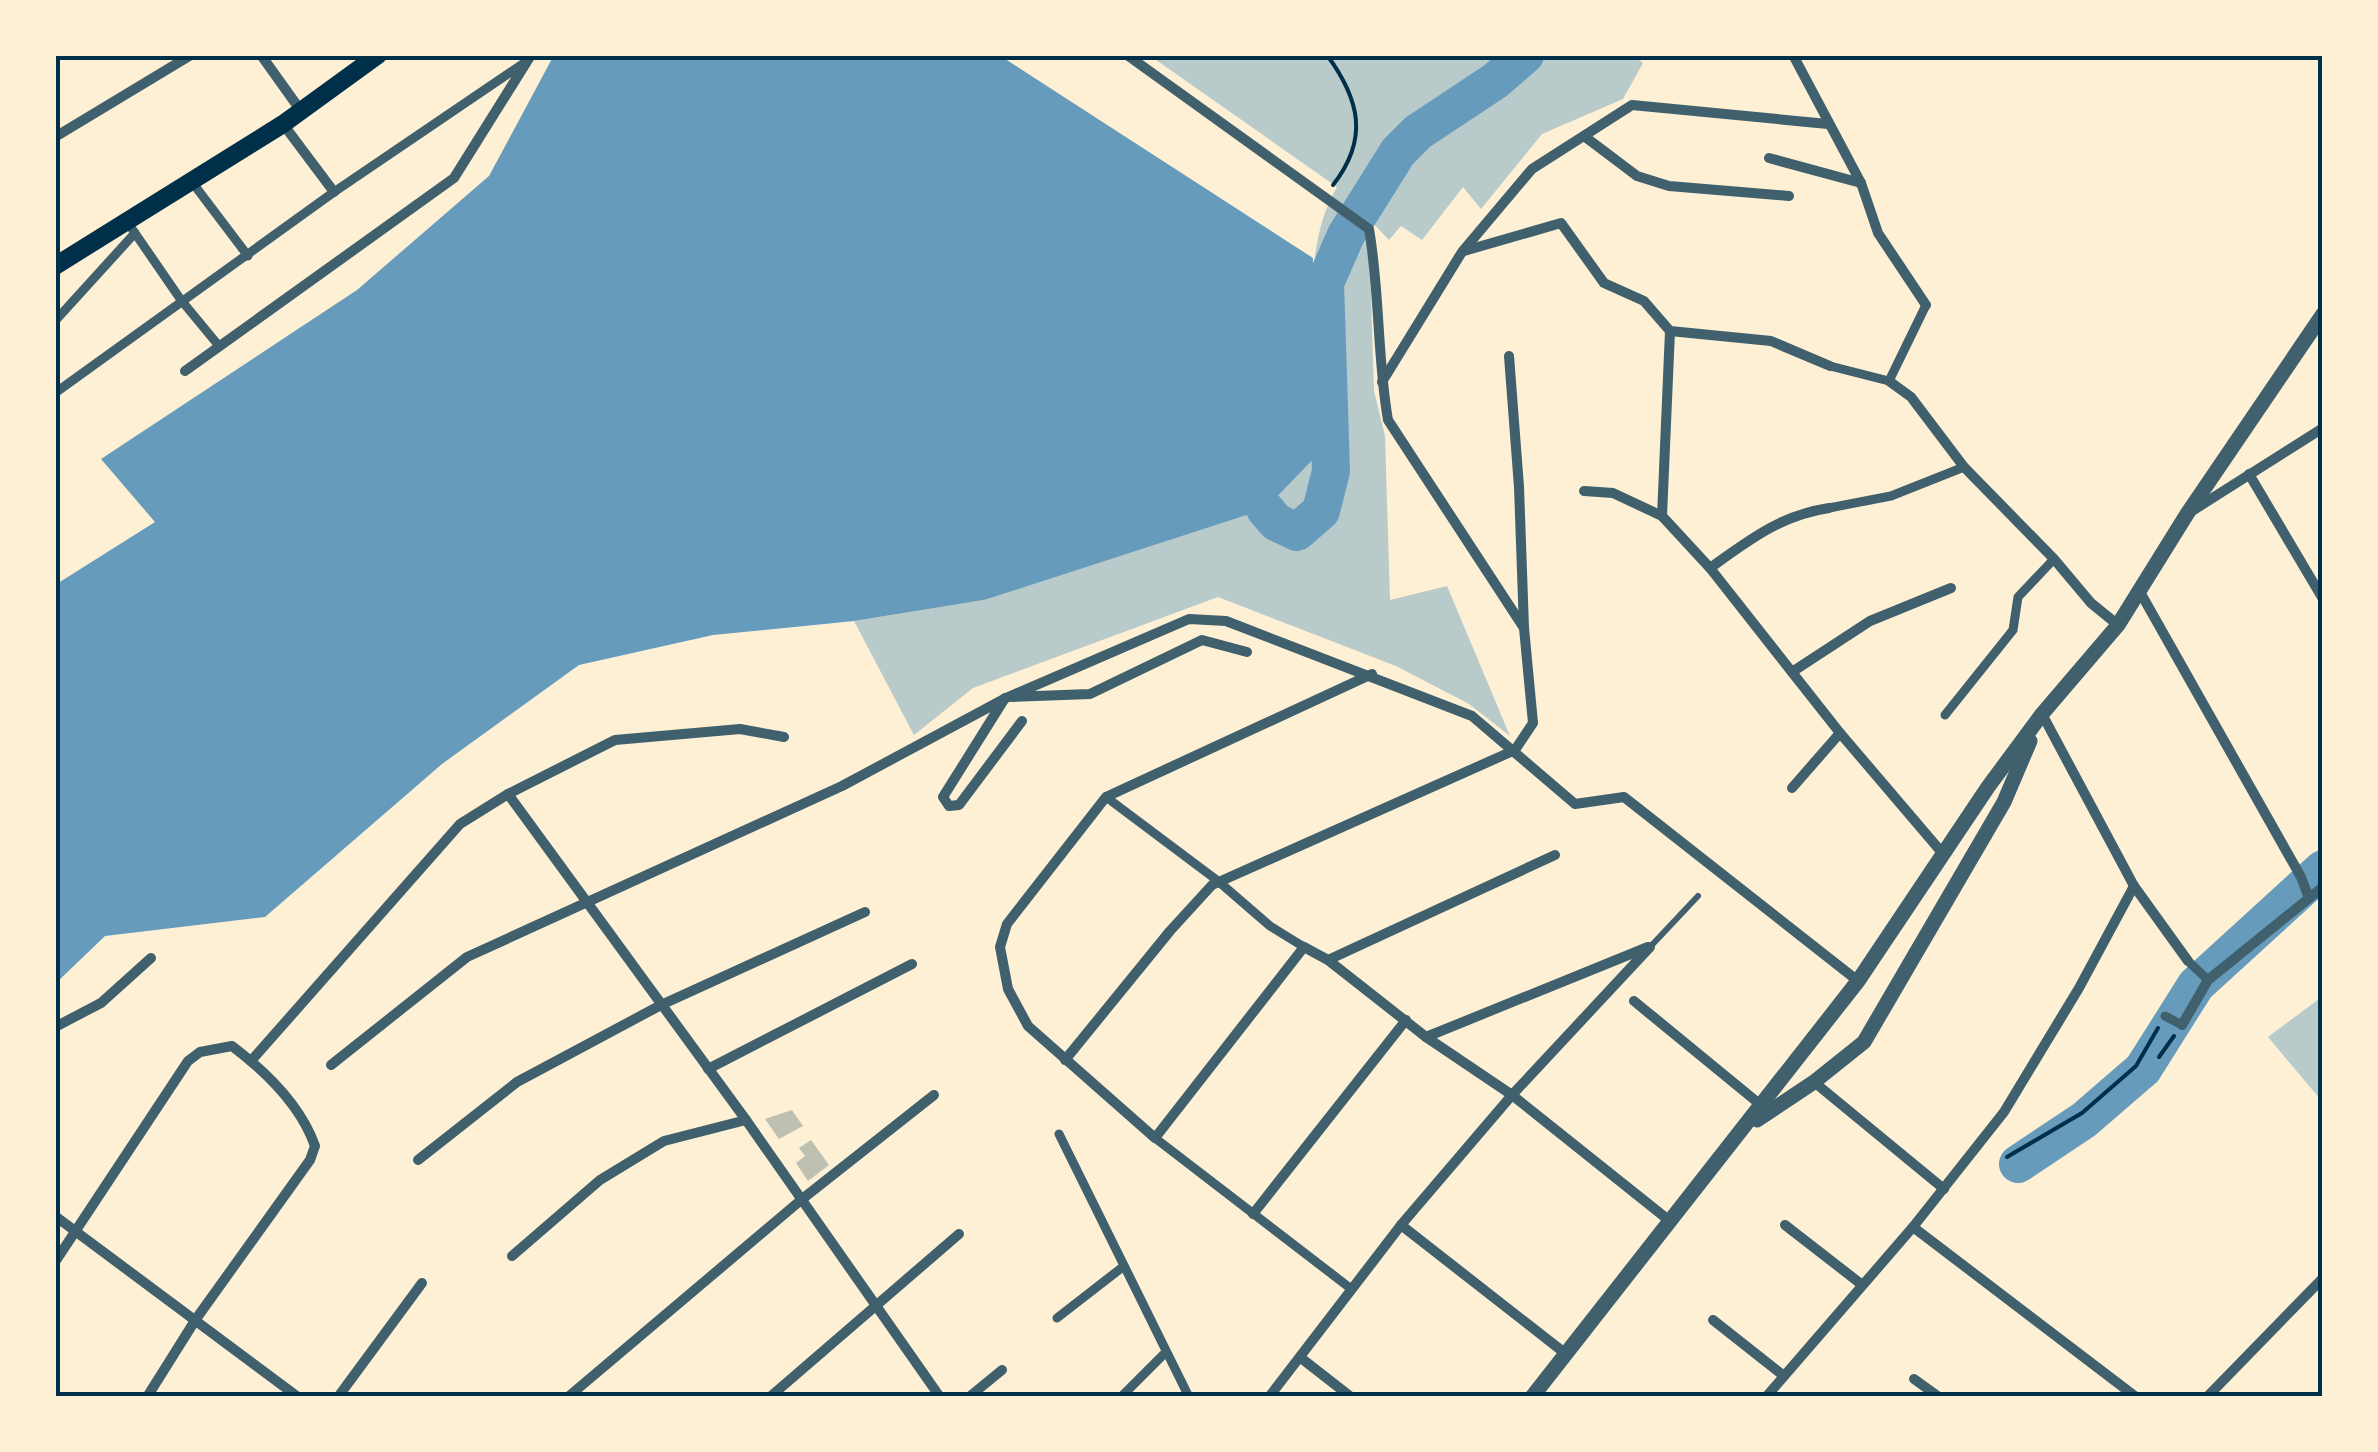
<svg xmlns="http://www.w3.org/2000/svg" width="2378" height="1452" viewBox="0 0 2378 1452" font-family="Raleway,sans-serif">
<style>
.green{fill:#b9caca}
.water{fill:#669bbc}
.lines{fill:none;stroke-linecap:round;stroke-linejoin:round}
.river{stroke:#669bbc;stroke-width:38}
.building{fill:#bec0b2}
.path{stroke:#003049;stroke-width:4}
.service{stroke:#3f606c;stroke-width:6}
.pedestrian{stroke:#3f606c;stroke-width:9}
.minor{stroke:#3f606c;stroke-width:10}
.tertiary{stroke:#3f606c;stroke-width:15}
.secondary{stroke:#003049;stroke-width:18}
.neatline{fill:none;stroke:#003049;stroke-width:4}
</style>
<rect width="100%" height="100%" fill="#fdf0d5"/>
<!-- green -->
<g class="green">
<path d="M1149,55H1634L1643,63L1623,99L1542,134L1481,209L1463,187L1422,240L1401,226L1389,240L1373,223L1369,229L1374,391L1385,436L1390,600L1447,586L1510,736L1469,704L1396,666L1218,597L973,688L914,735L854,621L984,600L1323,449C1320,367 1294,261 1337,187Z"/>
<path d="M2323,996V1099L2321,1100L2268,1037Z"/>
</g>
<!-- water -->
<path class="water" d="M554,55H999L1313,258C1311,322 1321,385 1323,449L1265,509L984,600L854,621L713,635L579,665L442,764L265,917L105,936L55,984V585L155,522L101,459L357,290L489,176Z"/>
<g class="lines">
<!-- river -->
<g class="river">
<path d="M1265,509L1276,522L1297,532L1321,511L1331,471L1325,283L1346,235L1398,152L1418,132L1495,81L1525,55"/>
<path d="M2018,1164L2084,1120L2143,1069L2196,985L2323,869"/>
</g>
</g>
<!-- building -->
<g class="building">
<path d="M792,1110L803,1126L779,1139L765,1119Z"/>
<path d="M811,1140L829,1165L808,1181L796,1163L805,1156L799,1148Z"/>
</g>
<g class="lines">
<!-- path -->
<g class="path">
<path d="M1280,55H1302"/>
<path d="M1327,55C1360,100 1369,139 1333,185"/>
<path d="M2159,1057L2174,1036"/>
<path d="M2007,1157L2082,1113L2136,1066L2158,1028"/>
</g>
<!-- service -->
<path class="service" d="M1650,947L1698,896"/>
<!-- pedestrian -->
<g class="pedestrian">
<path d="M192,182L248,256"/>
<path d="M128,223L181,300L219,346"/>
<path d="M55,321L135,233"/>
<path d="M1830,366L1889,381L1926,305"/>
<path d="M55,393L334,192L527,61"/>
<path d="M1829,508L1891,496L1964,467"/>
<path d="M1945,715L2013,630L2018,597L2054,559"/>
<path d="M1106,797L1218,881L1270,926L1304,947"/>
<path d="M2188,961L2208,980"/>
<path d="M2165,1016L2182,1025"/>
<path d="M1059,1134L1189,1397"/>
<path d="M1155,1138L1350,1288"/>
<path d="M1057,1318L1124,1266"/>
<path d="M1121,1397L1166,1352"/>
</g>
<!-- minor -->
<g class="minor">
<path d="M261,55L301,111"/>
<path d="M1127,55L1369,229C1380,292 1377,357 1388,420L1524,628"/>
<path d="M1793,55L1861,183L1878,233L1926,305"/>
<path d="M283,124L334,192"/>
<path d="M1584,136L1637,176L1669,186L1789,196"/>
<path d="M55,137L191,55"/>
<path d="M1769,158L1861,183"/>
<path d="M1464,251L1561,223L1604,283L1644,301L1670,331L1771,341L1830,366"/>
<path d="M1509,356L1519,487L1524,628L1533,723L1515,750"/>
<path d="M185,371L454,178L531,55"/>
<path d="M1889,381L1911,397L1964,467L2054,559L2091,603L2118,625"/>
<path d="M1382,382L1462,252L1532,169L1632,105L1828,124"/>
<path d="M2249,474L2323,599"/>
<path d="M1584,491L1613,493L1662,516L1710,568L1840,733L1944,855"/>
<path d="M2192,511L2323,428"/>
<path d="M1662,516L1670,331"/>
<path d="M1710,568C1749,540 1781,515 1829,508"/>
<path d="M2140,592L2301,877L2309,898"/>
<path d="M1792,672L1870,621L1951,588"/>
<path d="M1372,674L1106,797L1007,924L1000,947L1008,989L1028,1026L1155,1138L1304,947L1328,960L1426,1037L1512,1095L1671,1222"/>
<path d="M1012,697L1090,694L1202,640L1247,652"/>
<path d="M1005,698L943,797L949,806L959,805L1022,721"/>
<path d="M2042,714L2134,886L2188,961"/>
<path d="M1792,788L1840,733"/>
<path d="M508,794L746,1120L940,1397"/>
<path d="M1328,960L1555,855"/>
<path d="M1634,1001L1762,1106"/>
<path d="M2182,1025L2208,980L2323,887"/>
<path d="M55,1027L101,1003L151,958"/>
<path d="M1426,1037L1648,947"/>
<path d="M1065,1060L1170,931L1212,885L1515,750"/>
<path d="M251,1061L460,824L508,794L615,740L740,729L784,737"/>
<path d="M331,1065L467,957L842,786L1006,698L1189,619L1226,621L1472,716L1575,804L1624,797L1858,981"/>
<path d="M708,1069L912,964"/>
<path d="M1814,1082L1944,1189"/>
<path d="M418,1160L517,1082L661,1005L865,912"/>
<path d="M1253,1214L1406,1020"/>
<path d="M55,1216L298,1397"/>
<path d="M1401,1225L1566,1354"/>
<path d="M1785,1225L1861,1284"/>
<path d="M1913,1227L2136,1397"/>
<path d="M512,1256L600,1180L664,1141L746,1120"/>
<path d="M55,1262L188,1061L200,1052L232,1046C265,1071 301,1106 315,1146L310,1160L196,1319L147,1397"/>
<path d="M1713,1320L1784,1376"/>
<path d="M1301,1358L1351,1397"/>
<path d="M1914,1379L1939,1397"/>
<path d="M338,1397L422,1283"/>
<path d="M568,1397L801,1200L934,1095"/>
<path d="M770,1397L959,1234"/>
<path d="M969,1397L1002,1370"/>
<path d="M1269,1397L1401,1225L1512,1095L1650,947"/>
<path d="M1766,1397L1913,1227L2004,1112L2079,988L2134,886"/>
<path d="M2207,1397L2323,1278"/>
</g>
<!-- tertiary -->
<g class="tertiary">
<path d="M1757,1120L1814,1082L1864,1042L2004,802L2030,741"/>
<path d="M1532,1397L1858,981L1988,787L2042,714L2118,625L2187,514L2323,314"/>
</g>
<!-- secondary -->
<path class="secondary" d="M55,266L283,124L378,55"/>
</g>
<!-- border -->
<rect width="2378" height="1452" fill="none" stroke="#fdf0d5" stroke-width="115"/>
<rect x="58" y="58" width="2262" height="1336" class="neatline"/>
</svg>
